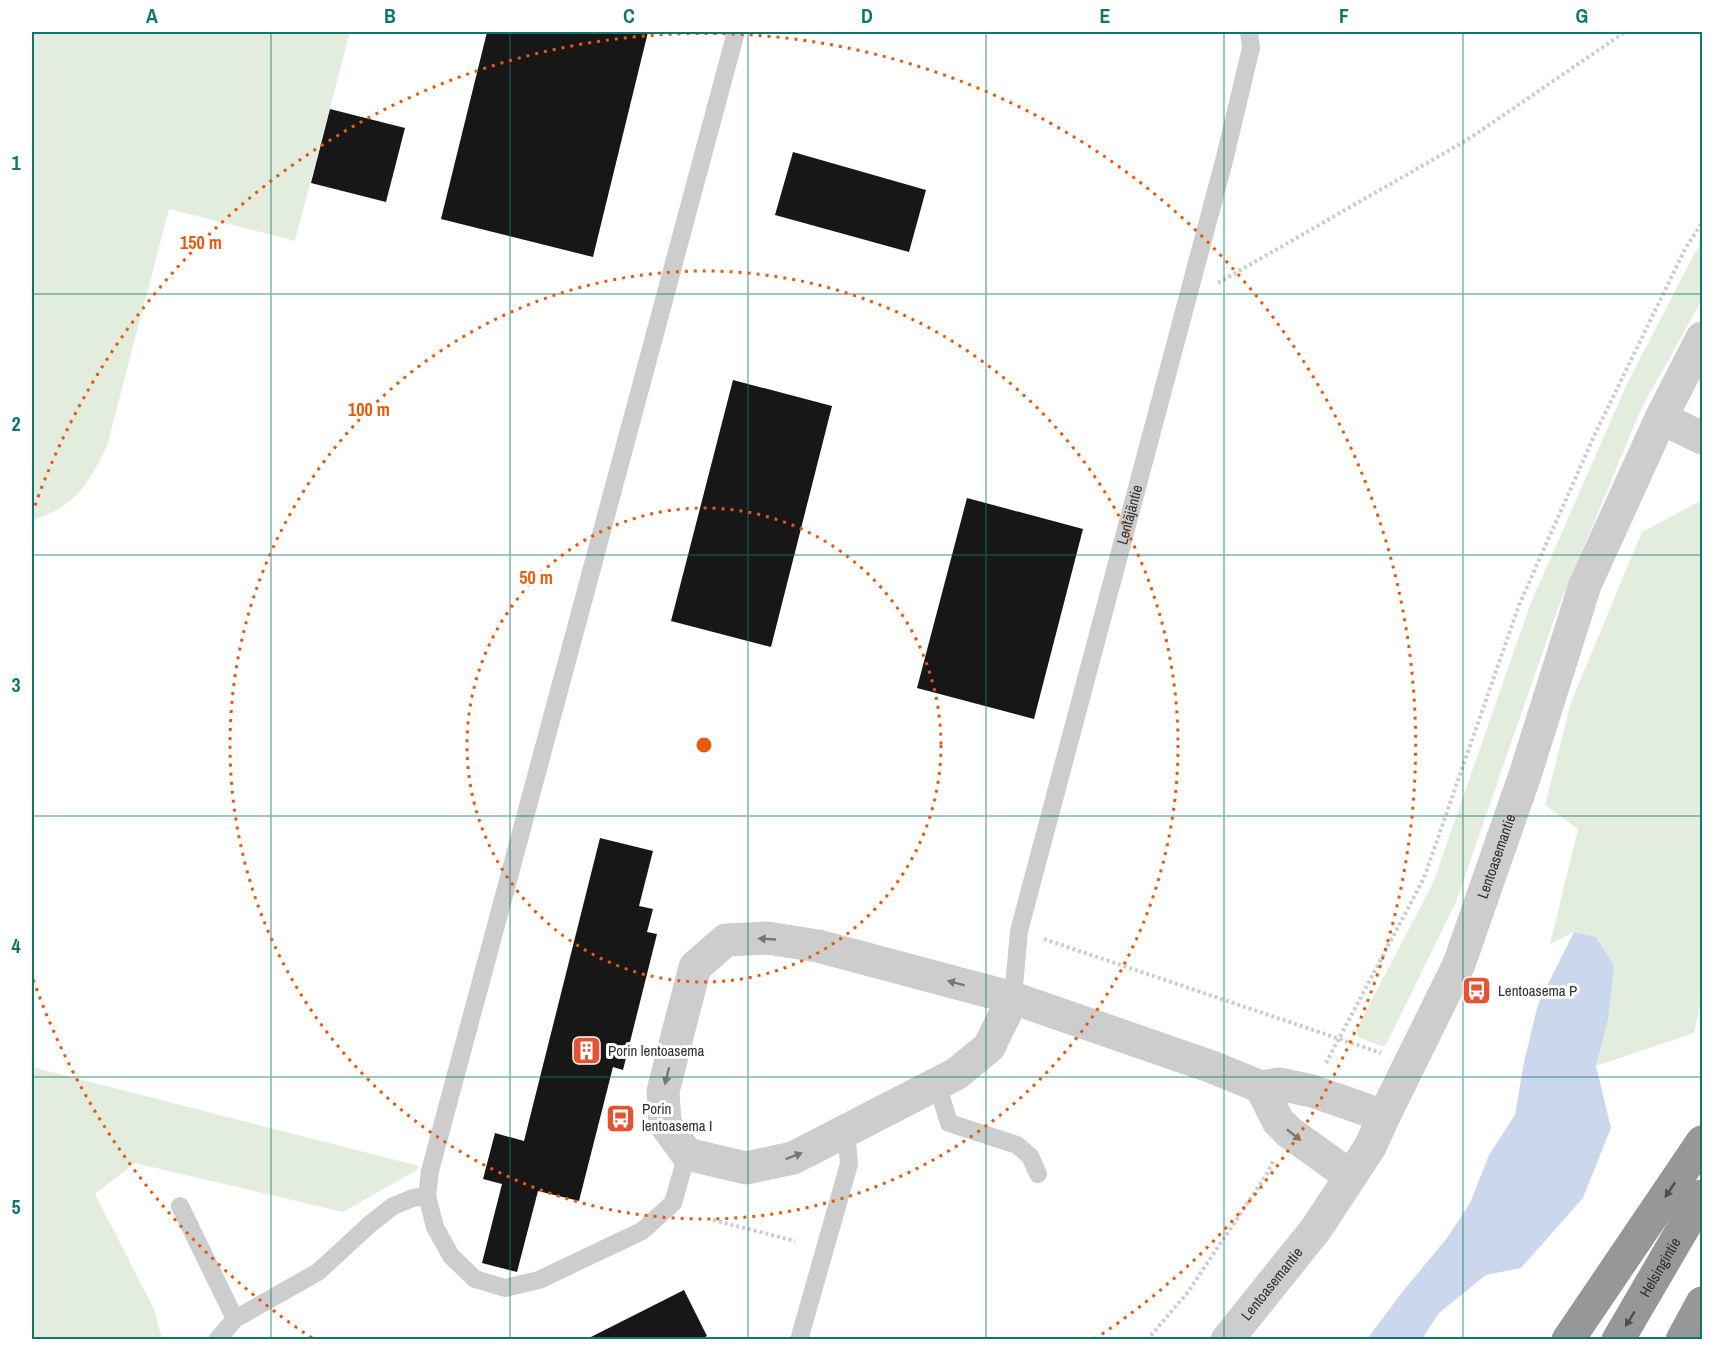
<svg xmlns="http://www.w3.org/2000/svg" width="1734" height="1371" viewBox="0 0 1734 1371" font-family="'Archivo Narrow',sans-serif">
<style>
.green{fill:#e3edde}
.water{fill:#cbd7ed}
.building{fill:#171717}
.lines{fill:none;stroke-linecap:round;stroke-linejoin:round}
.path{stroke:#cdcdcd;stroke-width:4;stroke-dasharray:3 3;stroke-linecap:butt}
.lane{stroke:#cdcdcd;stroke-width:18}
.street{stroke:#cdcdcd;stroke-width:33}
.highway{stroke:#979797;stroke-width:33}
.oneway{fill:#777}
.oneway2{fill:#4f4f4f}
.grid{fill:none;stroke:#0f766e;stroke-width:1.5;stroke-opacity:0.55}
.ring{fill:none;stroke:#e8590c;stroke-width:3;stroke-dasharray:3 6}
.labels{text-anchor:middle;stroke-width:6;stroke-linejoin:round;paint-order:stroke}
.street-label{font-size:15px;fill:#303030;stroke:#fff}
.poi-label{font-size:15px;fill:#303030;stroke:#fff;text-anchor:start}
.centre{fill:#e8590c;stroke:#fff;stroke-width:3}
.ring-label{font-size:18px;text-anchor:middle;font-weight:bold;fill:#e8590c;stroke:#fff;stroke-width:6;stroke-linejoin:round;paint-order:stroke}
.neatline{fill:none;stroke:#0f766e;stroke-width:2}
.grid-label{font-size:20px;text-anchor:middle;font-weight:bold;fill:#0f766e}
</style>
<rect width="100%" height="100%" fill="#fff"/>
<!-- green -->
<g class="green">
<path d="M32,32H350L295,241L169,209L107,446C87,486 75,506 32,521Z"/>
<path d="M1702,241V300L1642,407L1557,611L1456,902L1386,1045L1381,1046L1358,1037L1356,1030L1433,883L1530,605L1626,386L1693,256Z"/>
<path d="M1702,500V997L1694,1033L1596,1066L1608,1020L1596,937L1574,932L1550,944L1578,829L1545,805L1571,702L1642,532Z"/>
<path d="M32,1067L419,1166L417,1170L343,1212L135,1163L95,1194L154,1309L162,1339H32Z"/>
</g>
<!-- water -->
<path class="water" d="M1574,932L1596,937L1614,966L1608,1020L1596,1066L1611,1128L1583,1198L1521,1268L1486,1275L1439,1313L1422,1339H1367L1403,1291L1447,1238L1470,1203L1489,1155L1515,1115L1524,1062L1538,1004Z"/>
<!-- building -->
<g class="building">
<path d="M487,32H648L593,257L441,219Z"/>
<path d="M330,109L405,128L386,202L311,183Z"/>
<path d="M793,152L926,190L909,252L775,215Z"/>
<path d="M733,380L832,406L771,647L671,621Z"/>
<path d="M967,498L1083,529L1034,719L917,688Z"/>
<path d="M600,838L653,851L639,906L653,909L647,932L657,934L623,1070L613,1067L579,1201L538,1191L517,1272L482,1263L502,1184L483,1179L495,1133L524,1141Z"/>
<path d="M684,1290L707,1336L700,1340H585Z"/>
</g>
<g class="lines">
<!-- path -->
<g class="path">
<path d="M1218,283L1467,140L1622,34L1623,32"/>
<path d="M1044,939L1381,1053"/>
<path d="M1326,1063L1424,878L1519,605L1595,434L1685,249L1702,223"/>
<path d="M713,1220L795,1241"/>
<path d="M1147,1340L1188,1292L1267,1174L1274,1159"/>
</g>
<!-- lane -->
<g class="lane">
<path id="s1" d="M1013,998L1019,931L1224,161L1251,48L1249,32"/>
<path d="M937,1084L949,1123L1017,1145L1030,1156L1038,1174"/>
<path d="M687,1154L673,1203L642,1231L539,1280L505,1288L475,1279L451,1256L435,1227L427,1196L430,1171L736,32"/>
<path d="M180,1206L235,1319"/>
<path d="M217,1340L235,1319L318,1272L369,1225L393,1206L413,1198L427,1196"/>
<path d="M799,1340L849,1164L846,1131"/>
</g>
<!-- street -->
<g class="street">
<path d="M1661,418L1702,438"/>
<path d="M1013,998L989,1047L956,1074L793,1158L746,1168L687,1154L665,1124L663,1091L695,967L726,940L767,938L818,946L1013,998L1212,1067L1261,1087L1279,1084L1312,1091L1384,1116"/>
<path d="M1261,1087L1278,1121L1289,1132L1350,1176"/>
<path id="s2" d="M1227,1340L1316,1229L1370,1147L1384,1116L1459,964L1525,775L1585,585L1661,418L1702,338"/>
</g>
<!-- highway -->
<g class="highway">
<path d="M1568,1340L1702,1142"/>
<path id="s3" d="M1618,1340L1702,1196"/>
<path d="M1682,1340L1702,1303"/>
</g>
</g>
<!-- one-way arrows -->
<defs><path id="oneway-solid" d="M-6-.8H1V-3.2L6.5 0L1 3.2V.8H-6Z" transform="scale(1.5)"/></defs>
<g class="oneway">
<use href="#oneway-solid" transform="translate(767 939) rotate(-177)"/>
<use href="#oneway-solid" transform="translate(956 983) rotate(-165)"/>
<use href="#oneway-solid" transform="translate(667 1076) rotate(104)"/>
<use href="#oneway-solid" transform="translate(1294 1135) rotate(38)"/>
<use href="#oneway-solid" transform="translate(794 1156) rotate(-21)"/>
</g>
<g class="oneway2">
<use href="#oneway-solid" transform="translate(1670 1190) rotate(124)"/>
<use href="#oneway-solid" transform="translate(1630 1319) rotate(121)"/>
</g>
<!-- grid -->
<path class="grid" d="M271,32V1340M510,32V1340M748,32V1340M986,32V1340M1224,32V1340M1463,32V1340M32,294H1702M32,555H1702M32,816H1702M32,1077H1702"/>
<!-- distance rings -->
<g class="ring">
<circle cx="704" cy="745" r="237"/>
<circle cx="704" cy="745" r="474"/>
<path d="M312 1338A711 711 0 0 1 32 976M32 514A711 711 0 1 1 1096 1338"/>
</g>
<!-- icons -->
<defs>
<symbol id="bus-square" viewBox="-11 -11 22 22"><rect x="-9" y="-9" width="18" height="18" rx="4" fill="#e75232" stroke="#fff"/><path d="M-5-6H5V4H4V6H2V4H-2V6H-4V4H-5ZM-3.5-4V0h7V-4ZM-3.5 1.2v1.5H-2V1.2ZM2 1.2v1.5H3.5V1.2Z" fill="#fff"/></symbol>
<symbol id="building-square" viewBox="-11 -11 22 22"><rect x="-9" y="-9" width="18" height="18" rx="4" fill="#e75232" stroke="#fff"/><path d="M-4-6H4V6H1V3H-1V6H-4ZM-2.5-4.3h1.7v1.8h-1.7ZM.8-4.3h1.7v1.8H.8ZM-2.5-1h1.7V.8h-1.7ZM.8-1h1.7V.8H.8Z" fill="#fff"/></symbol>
</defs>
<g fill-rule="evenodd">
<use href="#bus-square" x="1460" y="974" width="33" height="33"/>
<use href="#building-square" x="570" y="1034" width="33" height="33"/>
<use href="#bus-square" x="604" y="1102" width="33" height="33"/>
</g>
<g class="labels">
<!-- street labels -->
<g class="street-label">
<text dy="5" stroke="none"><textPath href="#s1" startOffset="498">Lentäjäntie</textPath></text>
<text dy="5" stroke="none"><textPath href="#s2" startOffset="558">Lentoasemantie</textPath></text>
<text dy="5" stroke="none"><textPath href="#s3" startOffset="84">Helsingintie</textPath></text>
<text dy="5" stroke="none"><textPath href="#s2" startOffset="72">Lentoasemantie</textPath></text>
</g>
<!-- poi labels -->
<g class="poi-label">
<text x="1498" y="996">Lentoasema P</text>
<text x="608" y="1056">Porin lentoasema</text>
<text x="642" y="1114">Porin<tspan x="642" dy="17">lentoasema I</tspan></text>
</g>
</g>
<circle cx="704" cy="745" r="9" class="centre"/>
<g class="ring-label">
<text x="201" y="249">150 m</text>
<text x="369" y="416">100 m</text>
<text x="536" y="584">50 m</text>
</g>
<!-- border -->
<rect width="1734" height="1371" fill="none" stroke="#ffffff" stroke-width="66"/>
<rect x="33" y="33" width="1668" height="1305" class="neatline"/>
<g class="grid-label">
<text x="152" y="23">A</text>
<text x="390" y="23">B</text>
<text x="629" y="23">C</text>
<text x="867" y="23">D</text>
<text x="1105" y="23">E</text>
<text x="1344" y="23">F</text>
<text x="1582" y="23">G</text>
<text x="16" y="170">1</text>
<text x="16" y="431">2</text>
<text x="16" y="692">3</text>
<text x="16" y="953">4</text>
<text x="16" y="1214">5</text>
</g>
</svg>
